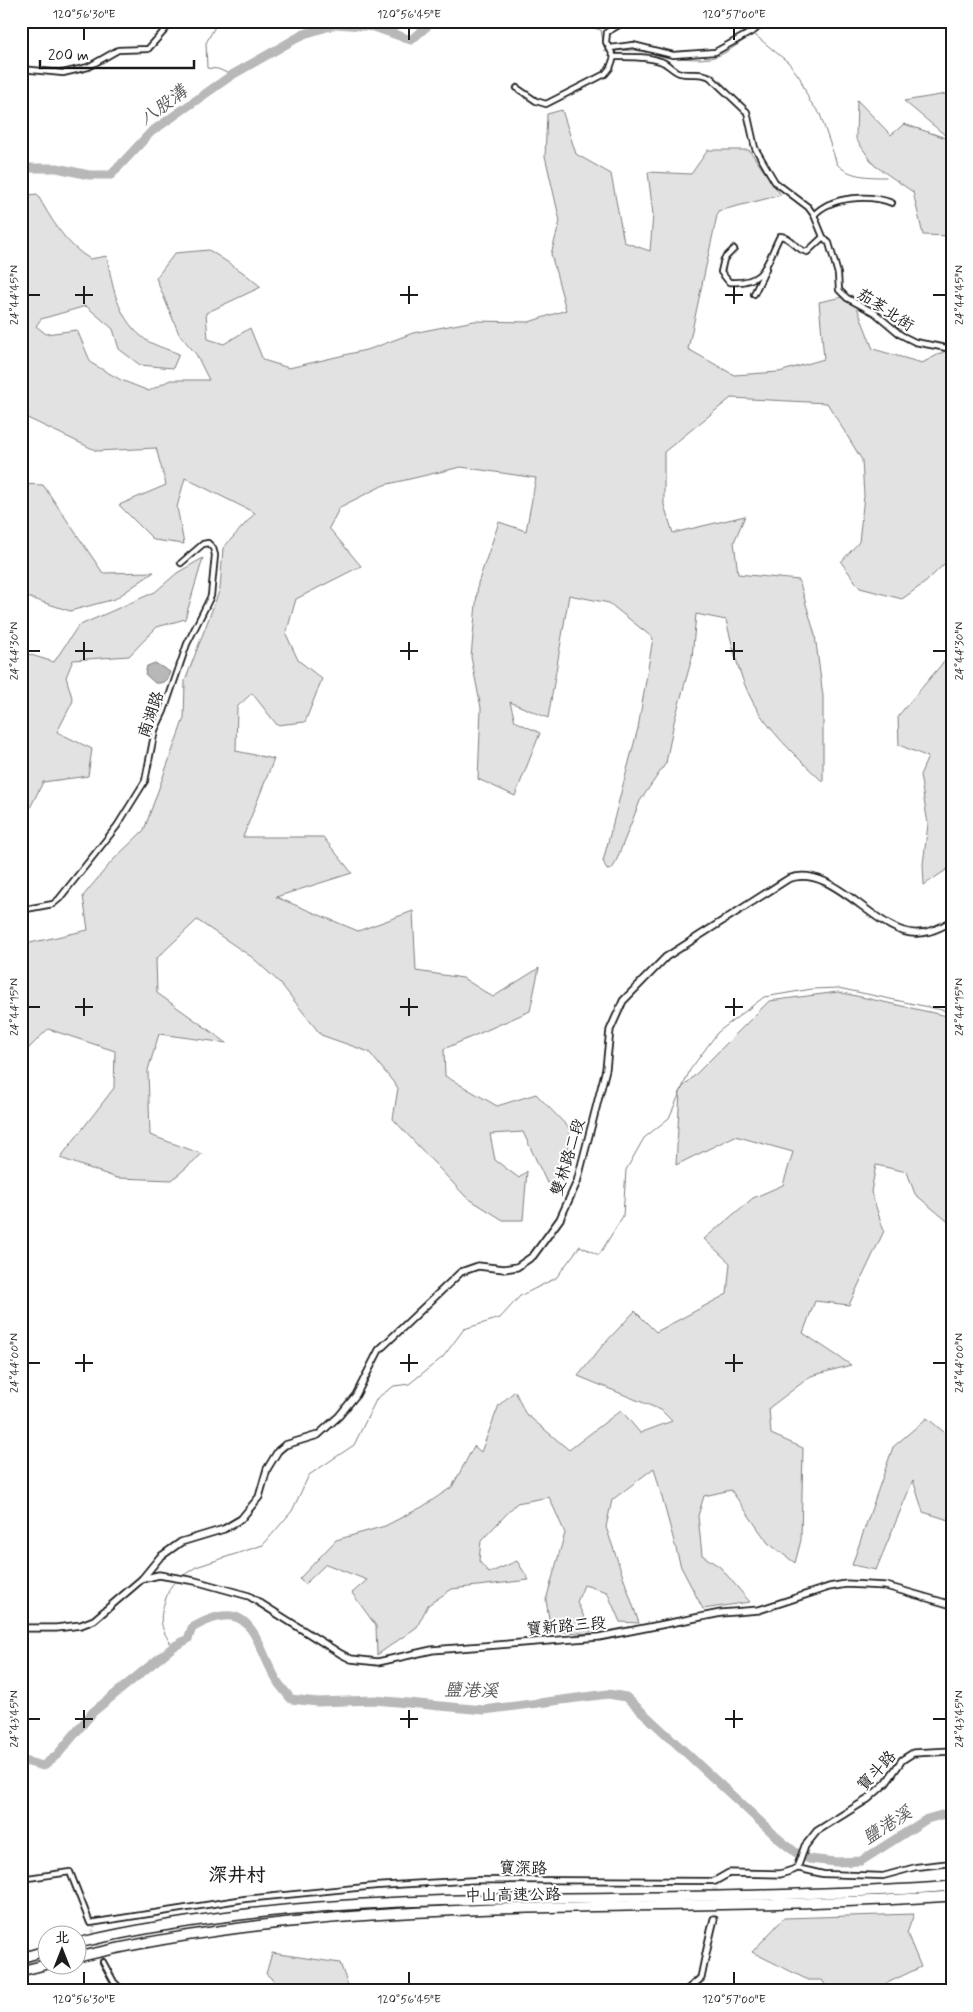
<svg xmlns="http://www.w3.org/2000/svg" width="973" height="2012" viewBox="0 0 973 2012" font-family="Mynerve,'LXGW WenKai TC',sans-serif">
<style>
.green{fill:#e2e2e2;stroke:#7f7f7f}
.water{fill:#b8b8b8;stroke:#7a7a7a}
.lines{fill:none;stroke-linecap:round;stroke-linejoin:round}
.stream{stroke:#7a7a7a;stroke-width:1}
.river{stroke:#b8b8b8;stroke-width:9}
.minor-tunnel{stroke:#ddd;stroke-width:4.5;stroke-dasharray:4.5 2;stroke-linecap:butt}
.tertiary-tunnel{stroke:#ddd;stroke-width:5.5;stroke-dasharray:5.5 3;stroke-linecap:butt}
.minor-casing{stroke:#1c1c1c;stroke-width:8}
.tertiary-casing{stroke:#1c1c1c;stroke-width:9}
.motorway-casing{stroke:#1c1c1c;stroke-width:12}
.minor{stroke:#fff;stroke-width:4.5}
.tertiary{stroke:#fff;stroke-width:5.5}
.motorway{stroke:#fff;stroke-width:9}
.ticks{fill:none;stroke:#1c1c1c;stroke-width:2}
.labels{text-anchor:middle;stroke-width:4;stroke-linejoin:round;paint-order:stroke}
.street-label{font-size:16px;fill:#1c1c1c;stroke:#fff}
.water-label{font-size:18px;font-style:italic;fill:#5a5a5a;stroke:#fff}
.quarter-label{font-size:19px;font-weight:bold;fill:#1c1c1c;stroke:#fff}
.neatline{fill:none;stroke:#1c1c1c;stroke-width:2}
.ticks-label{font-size:12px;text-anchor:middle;fill:#1c1c1c}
</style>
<rect width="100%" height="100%" fill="#fff"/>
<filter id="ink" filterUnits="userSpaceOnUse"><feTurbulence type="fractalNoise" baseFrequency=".02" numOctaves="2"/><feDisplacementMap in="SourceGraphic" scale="10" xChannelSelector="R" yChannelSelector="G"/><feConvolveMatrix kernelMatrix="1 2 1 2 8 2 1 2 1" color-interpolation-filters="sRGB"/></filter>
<g filter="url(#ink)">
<!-- green -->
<g class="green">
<path d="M952,93V137L946,136L904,101Z"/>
<path d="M857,100L891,135L904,124L952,140V236L923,235L913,192L874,165L856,139Z"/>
<path d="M562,110L576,154L611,174L624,242L650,251L653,215L648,172L691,174L708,150H749L781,195L718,211L688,349L734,375L779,372L824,359L819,302L852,295L873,349L922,363L949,349L952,352V556L926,582L902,599L860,588L841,562L859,542L864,496L862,460L827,403L731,398L664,452V505L673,533L745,516L734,542L738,574L799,580L815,635L823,696V782C801,761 778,740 760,714C741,686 734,652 726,620L696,614L692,658L674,722L666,763L640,801L615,864L612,869L607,870L603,861L638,728L653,638L609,603L569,595L548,718L510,702L515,721L540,733L515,796L478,779L481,708L471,657L478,583L499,522L526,531L536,478L461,467L384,485L340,507L329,528L361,566L296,599L286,634L298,660L322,679L305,722L277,725L252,693L237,707L236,751L274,759L243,837H323L352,873L276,897L358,931L413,911L416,971L463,978L493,997L539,968L530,1011L444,1049L445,1076L497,1106L536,1094L570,1129L564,1177L547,1183L523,1132L490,1134L495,1160L519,1178L527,1171L523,1220H503L466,1197L393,1119L398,1088L369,1052L321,1035L281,984L253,958L197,920L156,959L157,993L227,1043L159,1034L148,1070L150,1135L202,1154L172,1180L117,1178L60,1158L114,1088L115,1051L48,1029L21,1056V945L88,930L83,896L113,860L144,830L184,718L185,681L220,589L223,548L255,513L185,478L177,507L184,544L154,540L119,505L166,485L156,448L97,451L21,415V196L37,194C51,219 65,244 90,259L107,256C112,285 117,316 141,336C150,345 168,349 179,354L173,368L140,365L119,349L113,329L86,306L41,319L36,326L46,334L77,330L91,363L121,380L149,391L170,380H209L196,354L179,334L156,278L175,253L209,250L244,273L261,287L206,313L208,339L224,344L250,328L263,360L289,368L370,349L413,333L474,321L529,322L566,310L551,254L560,221L545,156L547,114Z"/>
<path d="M21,484L43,485L103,573L154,572L115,599L70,611L21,595Z"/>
<path d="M203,558L185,619L157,627L129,656L73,660L66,677L73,701L57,732L92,749L88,776L43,782L27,814L21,831V652L54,662L78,626L155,592L177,573Z"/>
<path d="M952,652V866L924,885L923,864L928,824L920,775L928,757L899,745L898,716Z"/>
<path d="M838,992L952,1017V1225L915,1194L907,1172L876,1165L871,1192L884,1231L849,1305L815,1301L803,1333L851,1365L811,1376L769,1408L771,1434L803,1448L801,1540L795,1563L768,1543L731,1490L704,1496L698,1516L702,1555L720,1567L750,1602L703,1609L681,1567L654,1468L612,1500L606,1527L639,1623L620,1622L607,1592L584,1585L577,1602L592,1634L551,1631L546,1600L565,1533L549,1497L517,1503L481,1541L479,1561L489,1573L517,1561L529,1580L452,1589L428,1605L417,1627L377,1655L376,1626L352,1593L367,1580L326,1564L305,1584L299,1579L336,1540L385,1526L422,1507L452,1487L474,1446L481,1452L499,1405L515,1391L525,1413L569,1450L621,1410L640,1433L672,1421L661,1410L578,1376L603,1345L635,1311L656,1332L727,1294L730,1263L704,1239L753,1198L783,1185L793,1152L735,1136L676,1165L680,1090L769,1001Z"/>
<path d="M927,1418L950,1437L952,1436V1521L923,1512L913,1480L876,1570L852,1565L893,1447Z"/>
<path d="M914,1914L907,1933L921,1967L885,1984L884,1991H829L822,1980H808L752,1952L784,1918Z"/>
<path d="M272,1953L340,1963L350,1991H287L266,1974Z"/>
</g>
<!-- water -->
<path class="water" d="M155,663L170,672C167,680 164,684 155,683L145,674L147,666Z"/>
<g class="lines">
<!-- stream -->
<g class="stream">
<path d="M218,21L206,43L207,68L218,69L232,75"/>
<path d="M569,21L601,30L605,51H609"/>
<path d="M755,35L789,63L800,78L809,100L820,114L837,164C849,177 869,177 886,177"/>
<path d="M613,51L634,50L668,56"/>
<path d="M675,57C684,59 705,60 714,57C728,54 757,31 767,21"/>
<path d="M181,1577L196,1567L263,1545L292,1511L309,1475L354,1445L377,1398L394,1386L409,1384L443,1357L464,1329L500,1318L520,1296L556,1278L580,1246L599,1255L623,1216L626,1170L644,1138L669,1118L690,1070L718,1032L764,997L812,989L838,988L952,1012"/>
<path d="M173,1647C160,1628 158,1620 166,1598C169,1591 170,1585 176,1581"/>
<path d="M50,1991L51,1987"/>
</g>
<!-- river -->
<g class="river">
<path d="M21,168H57L89,175H111L151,132L232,75L304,34L337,24L374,27L411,40L433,21"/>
<path d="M21,1760L43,1766L58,1754L93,1712L173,1647L188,1639L192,1628C255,1591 254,1645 279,1684C283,1689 287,1694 291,1699L317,1702L375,1700L484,1710L608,1694L626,1697L780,1840L795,1852L809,1859L836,1862L861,1861L927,1819L952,1812"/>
</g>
<!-- minor-tunnel -->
<path class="minor-tunnel" d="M90,1923L103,1962"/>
<!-- tertiary-tunnel -->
<path class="tertiary-tunnel" d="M714,1919L715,1881"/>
<defs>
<g id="minor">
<path d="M610,48L633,45L673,55L715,52L755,30L764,21"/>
<path d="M614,57C629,57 646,56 660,61C668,63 672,71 680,73C690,76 700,71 710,77L747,112L755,148L775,182L808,207L814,215L823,237L829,243L838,274L839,290L847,298L875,313L901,335L915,342L952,349"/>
<path d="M21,69L63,73L88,67L118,50L148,49L173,21"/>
<path d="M517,88L536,101L546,104L605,74L610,68L614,57L606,42L607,32L626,21"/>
<path d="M814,215C831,196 870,194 892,203"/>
<path d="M734,249L724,259L721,272L729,282C767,285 766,262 780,236C790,236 796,250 807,252L823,237"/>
<path d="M754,294L766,269"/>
<path d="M21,910L53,904L59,899L117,826L145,781L155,730L164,711L187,644L211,596L215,555L213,548L208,543L203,544L181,563"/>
<path d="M797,1868L823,1874L883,1876L916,1867L952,1863"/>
<path d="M21,1879L70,1872L90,1923L245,1899L376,1886L478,1880L715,1881"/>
<path d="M103,1962L114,1982L123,1991"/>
</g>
<g id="tertiary">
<path d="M142,1579L160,1557L181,1542L224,1529L241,1519L259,1497L267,1469L278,1451L285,1445L318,1435L339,1416L356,1395L379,1350L461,1272L478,1266L504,1269L517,1267L533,1256L560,1219L577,1182L606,1069L610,1030L623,1001L666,957L788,879C834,861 877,937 919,933C931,933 942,927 952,921"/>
<path d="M21,1628H56L81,1625L94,1620L142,1579L159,1575L195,1581L249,1596L341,1654L351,1659L378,1662L432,1650L599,1637L721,1613L759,1610L829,1587L846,1584L886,1586L952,1605"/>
<path d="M715,1881L729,1873L780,1874L793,1870L797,1868L805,1846L817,1831L868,1799L886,1783L902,1760L913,1753L952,1751"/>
<path d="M686,1991L701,1978C705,1959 709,1938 714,1919"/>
</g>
<g id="motorway">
<path d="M78,1943C322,1885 575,1904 824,1893C867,1891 909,1890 952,1886"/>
<path d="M78,1957C364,1889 660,1916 952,1896"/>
<path d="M21,1958L48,1950"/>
<path d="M21,1971L48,1964"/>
</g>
</defs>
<!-- minor casing -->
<use href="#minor" class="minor-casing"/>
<!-- tertiary casing -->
<use href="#tertiary" class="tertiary-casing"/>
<!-- motorway casing -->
<use href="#motorway" class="motorway-casing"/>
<!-- minor -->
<use href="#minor" class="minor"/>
<!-- tertiary -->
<use href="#tertiary" class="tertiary"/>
<!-- motorway -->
<use href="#motorway" class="motorway"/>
</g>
</g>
<!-- ticks -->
<path class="ticks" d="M84,28V40M409,28V40M734,28V40M84,286V304M409,286V304M734,286V304M28,295H40M75,295H93M400,295H418M725,295H743M933,295H946M84,642V660M409,642V660M734,642V660M28,651H40M75,651H93M400,651H418M725,651H743M933,651H946M84,998V1016M409,998V1016M734,998V1016M28,1007H40M75,1007H93M400,1007H418M725,1007H743M933,1007H946M84,1354V1372M409,1354V1372M734,1354V1372M28,1363H40M75,1363H93M400,1363H418M725,1363H743M933,1363H946M84,1710V1728M409,1710V1728M734,1710V1728M28,1719H40M75,1719H93M400,1719H418M725,1719H743M933,1719H946M84,1972V1984M409,1972V1984M734,1972V1984"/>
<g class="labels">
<!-- street labels -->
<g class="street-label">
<text transform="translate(886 309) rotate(33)" y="6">茄苳北街</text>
<text transform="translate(150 714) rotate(-71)" y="6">南湖路</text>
<text transform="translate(567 1157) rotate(-73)" y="6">雙林路二段</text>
<text transform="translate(566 1625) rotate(-5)" y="6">寶新路三段</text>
<text transform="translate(876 1770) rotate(-47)" y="6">寶斗路</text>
<text transform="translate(523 1867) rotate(1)" y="6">寶深路</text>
<text transform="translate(513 1894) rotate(-1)" y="6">中山高速公路</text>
</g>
<!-- water labels -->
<g class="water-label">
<text transform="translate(163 105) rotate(-37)" y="6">八股溝</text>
<text transform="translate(471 1690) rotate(1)" y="6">鹽港溪</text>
<text transform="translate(887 1825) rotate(-33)" y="6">鹽港溪</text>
</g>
<!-- quarter labels -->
<g class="quarter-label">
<text x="237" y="1881">深井村</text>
</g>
</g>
<!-- margin -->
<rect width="973" height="2012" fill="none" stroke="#fff" stroke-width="55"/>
<!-- north arrow -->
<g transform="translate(62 1950)"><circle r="24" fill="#ffffff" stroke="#a4a4a4"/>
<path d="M0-4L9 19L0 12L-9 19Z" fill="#1c1c1c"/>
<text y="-8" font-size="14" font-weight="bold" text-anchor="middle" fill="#1c1c1c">北</text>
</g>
<!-- scale -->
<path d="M40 60v8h154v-8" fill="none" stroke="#1c1c1c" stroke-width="2.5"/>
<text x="48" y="60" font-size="15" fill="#1c1c1c" stroke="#ffffff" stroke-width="4" paint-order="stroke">200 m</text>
<rect x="28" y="28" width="918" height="1956" class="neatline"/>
<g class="ticks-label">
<text x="84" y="18">120°56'30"E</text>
<text x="409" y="18">120°56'45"E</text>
<text x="734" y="18">120°57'00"E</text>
<text transform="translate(14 295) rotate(-90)" y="4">24°44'45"N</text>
<text transform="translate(959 295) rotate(-90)" y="4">24°44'45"N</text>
<text transform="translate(14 651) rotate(-90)" y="4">24°44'30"N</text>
<text transform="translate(959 651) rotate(-90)" y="4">24°44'30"N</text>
<text transform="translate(14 1007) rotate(-90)" y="4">24°44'15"N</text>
<text transform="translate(959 1007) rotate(-90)" y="4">24°44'15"N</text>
<text transform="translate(14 1363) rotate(-90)" y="4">24°44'00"N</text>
<text transform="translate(959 1363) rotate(-90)" y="4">24°44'00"N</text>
<text transform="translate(14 1719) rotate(-90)" y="4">24°43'45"N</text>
<text transform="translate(959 1719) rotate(-90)" y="4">24°43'45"N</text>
<text x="84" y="2003">120°56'30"E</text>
<text x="409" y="2003">120°56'45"E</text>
<text x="734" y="2003">120°57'00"E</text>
</g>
</svg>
